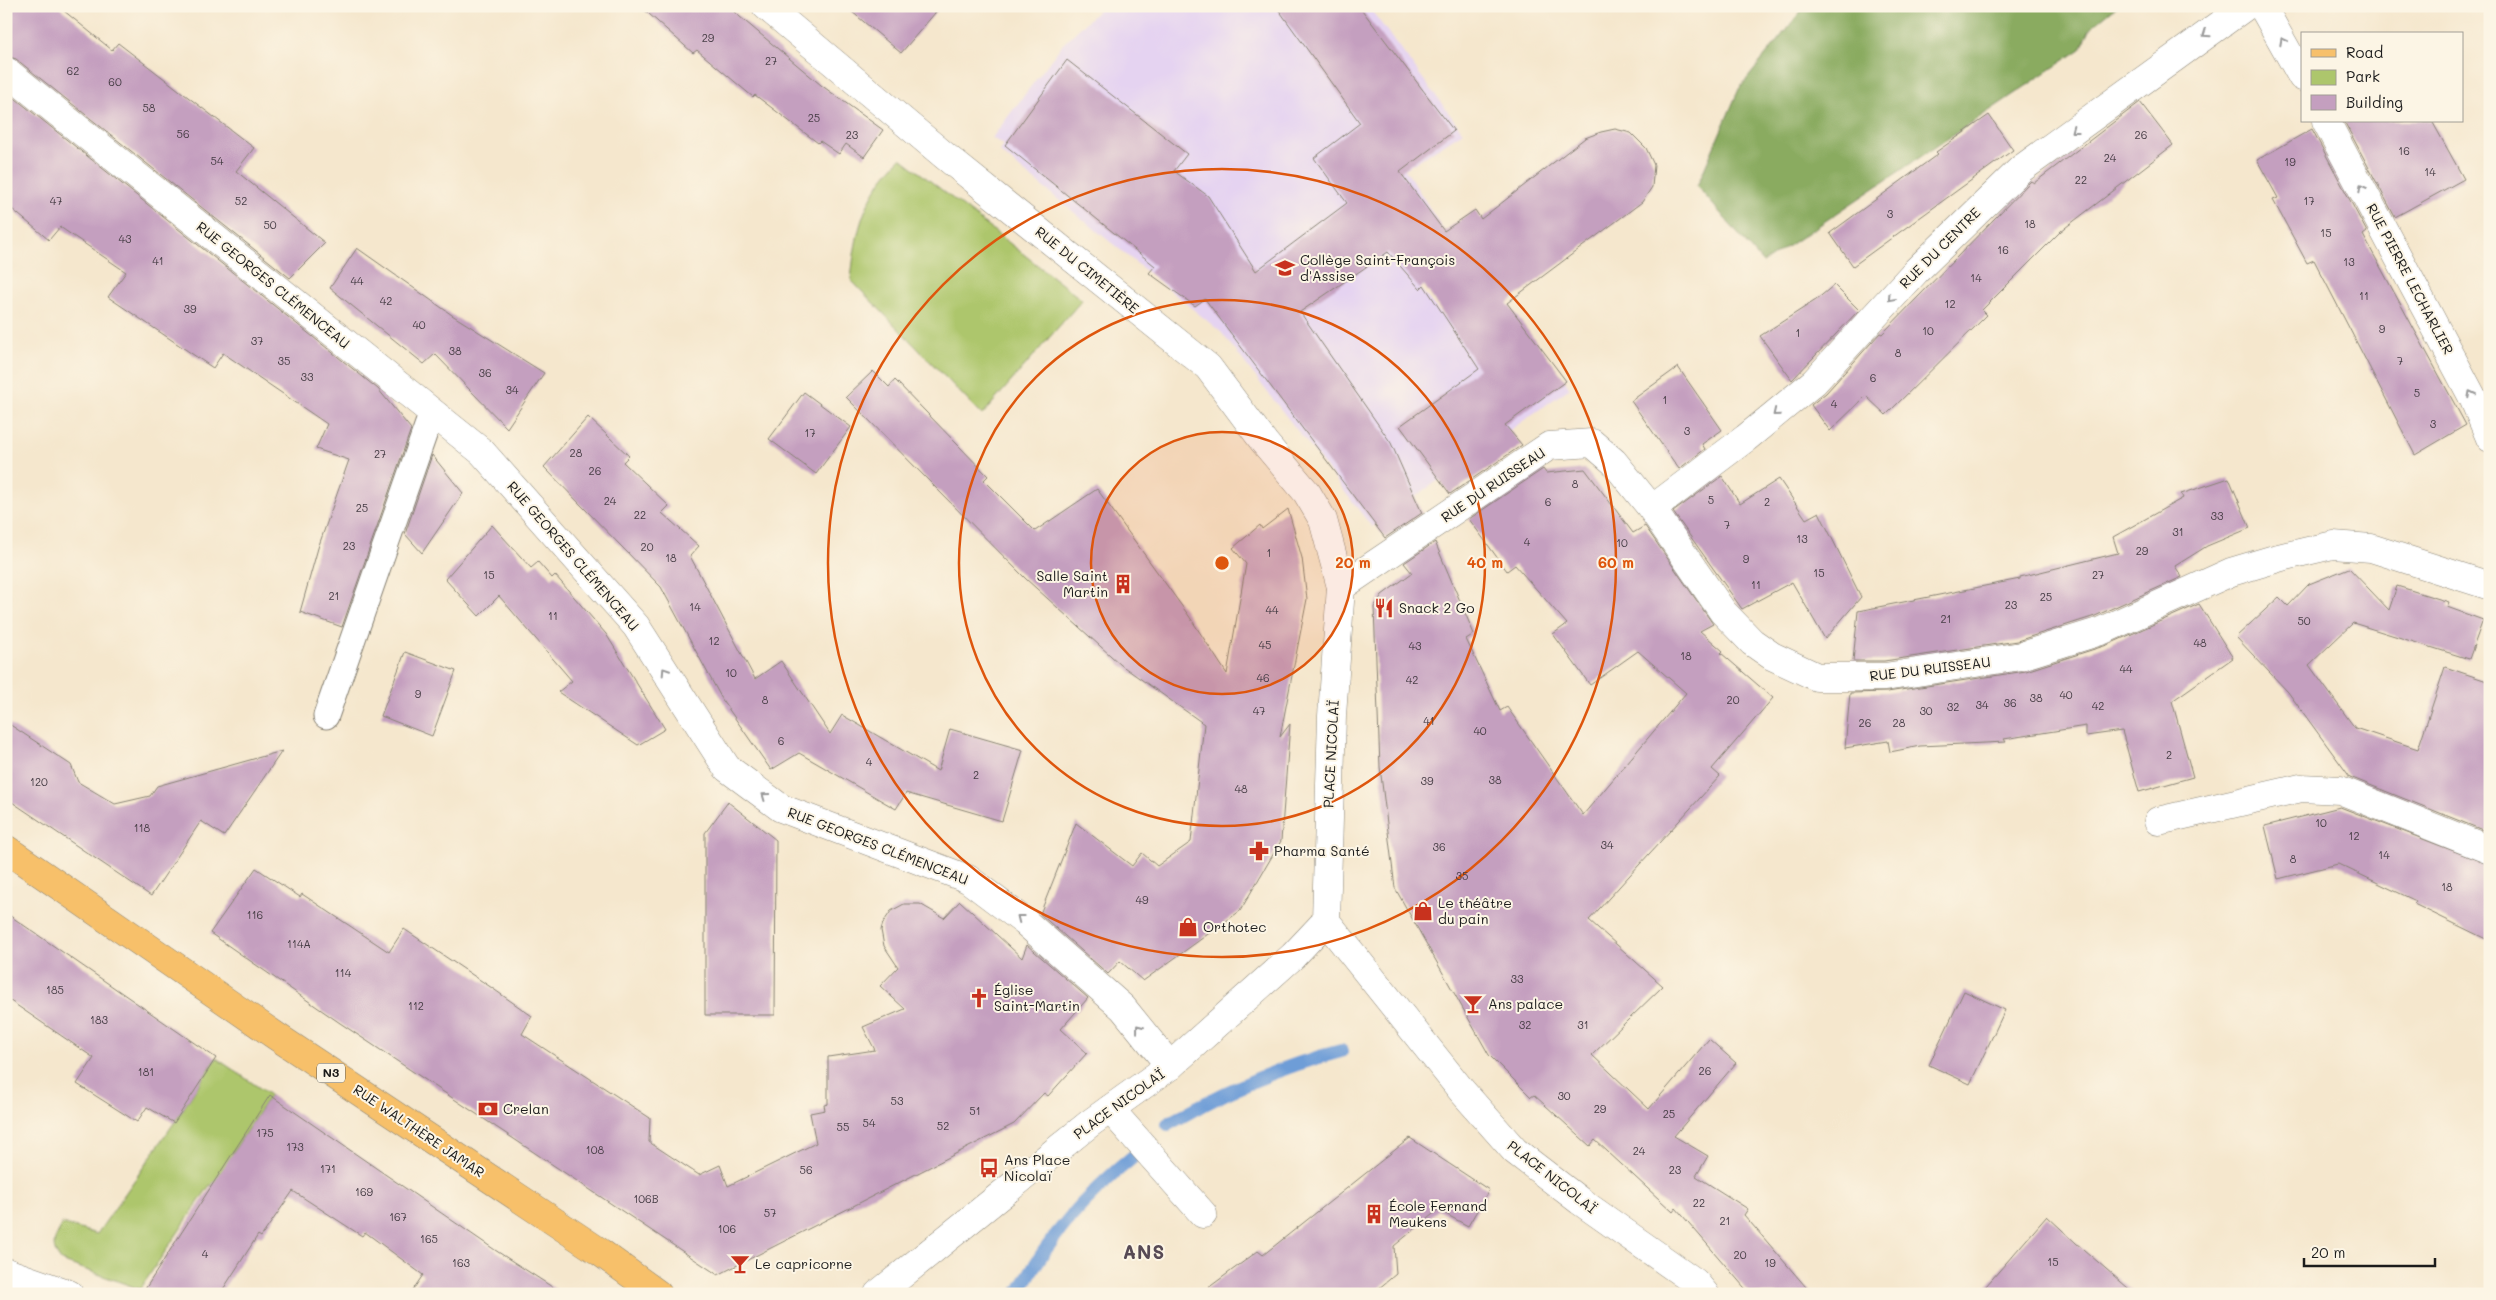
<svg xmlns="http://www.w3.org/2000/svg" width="2496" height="1300" viewBox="0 0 2496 1300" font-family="Mali,sans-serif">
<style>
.built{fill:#e5d3f1}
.green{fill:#adc66c;stroke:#647144}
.forest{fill:#8aab60;stroke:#53643e}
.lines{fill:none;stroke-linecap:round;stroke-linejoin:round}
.stream{stroke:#6e9dd7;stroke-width:14}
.building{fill:#c49fbf}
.service-casing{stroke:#888274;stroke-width:27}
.minor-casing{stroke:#888274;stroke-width:29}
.primary-casing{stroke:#888274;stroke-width:29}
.service{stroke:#fff;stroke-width:25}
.minor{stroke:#fff;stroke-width:28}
.primary{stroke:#f7c06b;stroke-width:28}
.oneway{stroke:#999}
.ring{fill:none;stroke:#de560d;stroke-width:2.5}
.labels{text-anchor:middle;stroke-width:4;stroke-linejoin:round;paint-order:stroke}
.number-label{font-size:11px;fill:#463d45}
.shield{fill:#fcf5e5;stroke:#5f5d58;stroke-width:1}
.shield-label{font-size:12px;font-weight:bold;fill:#1c1c1c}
.street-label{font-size:14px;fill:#1c1c1c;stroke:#fcf5e5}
.poi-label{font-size:14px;fill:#1c1c1c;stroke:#fcf5e5;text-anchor:start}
.district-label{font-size:19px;font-weight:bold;letter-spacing:1px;fill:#574a55;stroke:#fcf5e5}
.centre{fill:#de560d;stroke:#fcf5e5;stroke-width:2.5}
.ring-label{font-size:15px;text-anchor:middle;font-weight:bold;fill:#de560d;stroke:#fcf5e5;stroke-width:4;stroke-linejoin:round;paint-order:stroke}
</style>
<rect width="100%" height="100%" fill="#fcf5e5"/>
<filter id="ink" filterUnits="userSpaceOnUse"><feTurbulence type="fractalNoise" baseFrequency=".02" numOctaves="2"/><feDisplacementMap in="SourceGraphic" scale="10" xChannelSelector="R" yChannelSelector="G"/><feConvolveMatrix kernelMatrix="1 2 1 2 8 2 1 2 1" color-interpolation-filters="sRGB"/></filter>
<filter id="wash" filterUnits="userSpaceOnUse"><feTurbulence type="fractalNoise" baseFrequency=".0096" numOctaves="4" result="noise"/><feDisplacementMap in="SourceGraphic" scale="20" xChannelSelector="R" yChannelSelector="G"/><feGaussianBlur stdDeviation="1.12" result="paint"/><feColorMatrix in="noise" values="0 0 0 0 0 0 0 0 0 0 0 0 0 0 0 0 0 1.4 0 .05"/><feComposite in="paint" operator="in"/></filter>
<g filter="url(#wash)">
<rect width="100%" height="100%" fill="#f5e7cd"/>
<!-- built -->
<path class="built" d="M1103,6H1368L1463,132L1405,169L1444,231L1435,277L1420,289L1444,318L1461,303L1477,327L1507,303L1570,388L1372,527L1221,332L1000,152L1004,145L992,138L1062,45Z"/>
<!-- green -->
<g class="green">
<path d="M901,158L1082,300L982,415L851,280C856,229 864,195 901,158Z"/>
<path d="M216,1058L270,1095L233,1152L235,1200L210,1185L140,1289L61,1261C49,1245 55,1240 62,1224L97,1234L174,1123Z"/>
</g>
<!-- forest -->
<path class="forest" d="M1805,6H2117L2091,27L2081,49L1763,263L1697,186L1739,89Z"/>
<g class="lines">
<!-- stream -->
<g class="stream">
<path d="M1168,1124C1224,1091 1279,1067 1341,1051"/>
<path d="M1018,1294C1049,1237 1084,1197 1134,1156"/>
</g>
</g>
<g id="blocks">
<!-- building -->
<g class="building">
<path d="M6,6H58L112,50L118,43L254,148L236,171L325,243L290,278L16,59L6,56Z"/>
<path d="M640,6H727L821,85L883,130L864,157L846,144L839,154L820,141L818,143L755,95L753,97L697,50L693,53Z"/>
<path d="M845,6H941L901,53Z"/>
<path d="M1276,6H1359L1454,131L1400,172L1444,231L1475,210L1481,219L1585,138L1601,132L1615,129L1631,133L1646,148L1654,165L1652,187L1642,202L1507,303L1566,381L1505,425L1522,445L1450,494L1400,426L1479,369L1424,285L1420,289L1388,252L1300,312L1391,443L1422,513L1385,538L1205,299L1195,306L1149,273L1155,266L1005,145L1067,60L1187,154L1174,171L1208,196L1256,271L1347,203L1314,158L1360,123Z"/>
<path d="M6,91L378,389L411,429L342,627L300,612L318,548L349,460L316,449L327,424L223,353L213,368L108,297L126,272L60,227L49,240L6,204Z"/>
<path d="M2140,102L2173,145L2061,231L1982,310L1987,315L1886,415L1866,396L1830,431L1811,405L1826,393L1880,333L1882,334L2031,181L2034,183Z"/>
<path d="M1989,115L2013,150L1853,266L1830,233L1938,154L1936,152Z"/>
<path d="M2344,121H2432L2464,179L2395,217Z"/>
<path d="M2312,129L2367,232L2363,235L2466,425L2415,455L2314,260L2307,263L2273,200L2278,198L2257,160Z"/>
<path d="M357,248L452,315L544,373L507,428L435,354L424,364L330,288Z"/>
<path d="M1834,285L1859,310L1792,380L1760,336L1816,300Z"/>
<path d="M1678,367L1722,430L1702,444L1705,449L1679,469L1631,401Z"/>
<path d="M873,371L889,387L895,380L988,476L984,480L1035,531L1097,489L1189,616L1227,674L1246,564L1233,548L1260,525L1262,529L1288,509L1302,558L1307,599L1280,737L1290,724L1281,841L1240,911L1143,981L1120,961L1108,974L1040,914L1076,823L1132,866L1142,853L1157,866L1191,842L1204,724L1121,665L1026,579L846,397Z"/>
<path d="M804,392L851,427L816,474L769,439Z"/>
<path d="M588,417L629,456L623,462L669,506L662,513L699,546L690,556L755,679L781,661L830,734L842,715L938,771L950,729L1023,750L1002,821L906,793L896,809L799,753L771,770L723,701L661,587L544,467Z"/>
<path d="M432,455L463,493L422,553L405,534Z"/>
<path d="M1543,469L1546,473L1585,469L1633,533L1645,526L1713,624L1700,631L1723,651L1721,653L1773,698L1712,769L1720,776L1589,920L1663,986L1592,1055L1649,1109L1709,1039L1736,1063L1674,1136L1708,1156L1696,1176L1748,1209L1744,1215L1812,1294H1750L1676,1208L1673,1212L1595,1140L1590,1146L1534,1095L1531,1097L1489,1055L1395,888L1380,767L1374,607L1382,595L1412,573L1404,563L1435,542L1474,634L1466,639L1500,711L1507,707L1583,815L1686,693L1638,651L1590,685L1553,634L1567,624L1515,565L1507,571L1469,519Z"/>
<path d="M1722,476L1740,504L1779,479L1806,519L1819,512L1861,597L1825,639L1792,582L1742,609L1673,512Z"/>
<path d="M2229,478L2250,528L2207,546L2175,566L2182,577L2095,616L2017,641L1884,661H1853L1858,611L2020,579V577L2118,553L2113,537L2183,498L2181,494Z"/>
<path d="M492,525L531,568L538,562L552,578L555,575L606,634L665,729L638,745L558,692L572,681L499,596L479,616L445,579Z"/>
<path d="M2349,568L2389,610L2397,586L2449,602L2447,607L2483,620L2469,659L2353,623L2309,665L2355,728L2418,749L2445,667L2490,682V833L2350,777L2288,692L2236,637L2279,597L2288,606L2309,584Z"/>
<path d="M2199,604L2233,658L2172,701L2193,777L2139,792L2122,731L2086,736V726L2004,739L2006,742L1920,746L1890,752L1888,741L1845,748L1850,693L1887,692L2026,671L2107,645Z"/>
<path d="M405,652L456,671L432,736L381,716Z"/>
<path d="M6,722L71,765L78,782L115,804L150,796L157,786L282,751L224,836L201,821L151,896L6,798Z"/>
<path d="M728,802L776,840L775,1015H705V833Z"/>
<path d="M2340,807L2490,865V941L2414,904L2416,901L2338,864L2278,879L2265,826Z"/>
<path d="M256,868L300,897L302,894L389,952L404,929L492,988L532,1016L522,1034L650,1118L649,1142L699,1175L720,1165L728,1186L816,1143L810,1113L825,1110L824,1105L828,1104V1057L875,1050L863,1027L905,1009L880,986L898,967L884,946L881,930L883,923L891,911L904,904H920L944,918L960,901L1022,958L1027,945L1088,998L1061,1029L1087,1053L1048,1096L1044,1093L1014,1124L718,1275L340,1023L210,933Z"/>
<path d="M6,913L216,1058L174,1123L147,1107L137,1122L77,1084L94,1058L6,998Z"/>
<path d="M1964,991L2005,1010L1970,1084L1929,1065Z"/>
<path d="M270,1095L495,1250L563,1294H410L423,1275L365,1232L362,1236L293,1191L261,1237L258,1235L220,1294H142Z"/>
<path d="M1410,1138L1489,1190L1468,1226L1438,1210L1394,1246L1396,1274L1372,1294H1200L1258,1251L1263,1255Z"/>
<path d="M2047,1216L2076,1243L2135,1294H1979Z"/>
</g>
</g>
</g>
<g filter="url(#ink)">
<use href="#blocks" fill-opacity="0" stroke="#888274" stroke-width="1"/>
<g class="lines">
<defs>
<path id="service" d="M326,716L432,412"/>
<g id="minor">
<path d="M766,6L945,156L1208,367L1264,442L1307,493L1323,520L1341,587L1332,716L1326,921L1462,1091L1515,1151L1580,1201L1695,1282L1705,1294"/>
<path d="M2262,6L2302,77"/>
<path d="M6,71L482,452L636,626L727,768L781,808L968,879L1025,922L1123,1008L1170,1066"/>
<path d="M2326,121L2474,400L2490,438"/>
<path d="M1652,509L1746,438L1814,382L1916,271L2021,169L2246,6"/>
<path d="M1341,587L1549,446L1592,443L1614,462L1652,509L1723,612L1752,642L1772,656L1817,677H1885L2021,656L2101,631L2231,572L2278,558L2333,545L2371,548L2490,586"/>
<path d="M2158,821L2301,788L2340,790L2490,850"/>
<path d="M1110,1109L1203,1214"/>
<path d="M6,1272L69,1294"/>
<path d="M878,1294L1089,1124L1170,1066L1293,956L1326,921"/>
</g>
<path id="primary" d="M6,849L276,1036L600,1252L658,1294"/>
</defs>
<!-- service casing -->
<use href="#service" class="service-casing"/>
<!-- minor casing -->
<use href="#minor" class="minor-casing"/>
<!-- primary casing -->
<use href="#primary" class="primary-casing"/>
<!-- service -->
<use href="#service" class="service"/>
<!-- minor -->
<use href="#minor" class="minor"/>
<!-- primary -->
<use href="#primary" class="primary"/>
</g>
<!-- one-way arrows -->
<defs><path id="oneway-chevron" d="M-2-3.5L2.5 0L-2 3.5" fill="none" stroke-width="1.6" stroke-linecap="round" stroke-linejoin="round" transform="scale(1.25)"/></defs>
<g class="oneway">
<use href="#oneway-chevron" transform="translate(2206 34) rotate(145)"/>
<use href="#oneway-chevron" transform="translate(2283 41) rotate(-118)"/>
<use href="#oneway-chevron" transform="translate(2074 130) rotate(143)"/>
<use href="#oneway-chevron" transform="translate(2362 188) rotate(-118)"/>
<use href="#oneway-chevron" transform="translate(1891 298) rotate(132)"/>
<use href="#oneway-chevron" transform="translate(2471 394) rotate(-117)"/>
<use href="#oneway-chevron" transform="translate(1776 413) rotate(141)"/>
<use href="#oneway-chevron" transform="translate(665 671) rotate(-123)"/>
<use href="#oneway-chevron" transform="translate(765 796) rotate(-144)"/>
<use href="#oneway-chevron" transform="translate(1020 918) rotate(-142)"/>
<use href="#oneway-chevron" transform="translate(1139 1028) rotate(-128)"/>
</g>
</g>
<!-- distance rings -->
<circle cx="1222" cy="563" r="131" fill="#de560d" fill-opacity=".12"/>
<g class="ring">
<circle cx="1222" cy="563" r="131"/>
<circle cx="1222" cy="563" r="263"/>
<circle cx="1222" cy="563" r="394"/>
</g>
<!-- icons -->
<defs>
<symbol id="school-bare" viewBox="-9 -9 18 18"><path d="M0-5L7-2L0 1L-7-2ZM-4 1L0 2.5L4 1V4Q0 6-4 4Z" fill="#c8321e" stroke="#fcf5e5" stroke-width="2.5" paint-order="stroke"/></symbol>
<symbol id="building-bare" viewBox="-9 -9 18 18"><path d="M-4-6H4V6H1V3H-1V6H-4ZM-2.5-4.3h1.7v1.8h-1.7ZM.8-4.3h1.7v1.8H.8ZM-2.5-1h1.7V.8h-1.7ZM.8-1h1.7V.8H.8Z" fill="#c8321e" stroke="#fcf5e5" stroke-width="2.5" paint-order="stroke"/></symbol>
<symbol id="restaurant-bare" viewBox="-9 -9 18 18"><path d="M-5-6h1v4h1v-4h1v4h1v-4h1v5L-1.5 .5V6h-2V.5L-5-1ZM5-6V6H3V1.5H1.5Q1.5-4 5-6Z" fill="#c8321e" stroke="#fcf5e5" stroke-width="2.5" paint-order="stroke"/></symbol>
<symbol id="pharmacy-bare" viewBox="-9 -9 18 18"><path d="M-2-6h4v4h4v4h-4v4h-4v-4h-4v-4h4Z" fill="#c8321e" stroke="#fcf5e5" stroke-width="2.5" paint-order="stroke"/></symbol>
<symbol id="shop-bare" viewBox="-9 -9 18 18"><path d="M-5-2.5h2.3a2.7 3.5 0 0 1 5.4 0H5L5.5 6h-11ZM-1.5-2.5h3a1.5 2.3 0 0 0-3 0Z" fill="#c8321e" stroke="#fcf5e5" stroke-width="2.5" paint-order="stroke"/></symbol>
<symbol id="church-bare" viewBox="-9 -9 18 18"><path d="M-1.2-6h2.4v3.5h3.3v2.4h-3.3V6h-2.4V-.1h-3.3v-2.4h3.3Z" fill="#c8321e" stroke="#fcf5e5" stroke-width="2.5" paint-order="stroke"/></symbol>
<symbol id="bar-bare" viewBox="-9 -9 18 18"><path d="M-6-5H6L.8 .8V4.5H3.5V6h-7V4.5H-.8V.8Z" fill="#c8321e" stroke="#fcf5e5" stroke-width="2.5" paint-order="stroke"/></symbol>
<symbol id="bank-bare" viewBox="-9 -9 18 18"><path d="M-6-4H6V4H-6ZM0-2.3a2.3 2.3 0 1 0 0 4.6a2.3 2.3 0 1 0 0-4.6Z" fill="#c8321e" stroke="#fcf5e5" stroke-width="2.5" paint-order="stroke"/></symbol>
<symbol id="bus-bare" viewBox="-9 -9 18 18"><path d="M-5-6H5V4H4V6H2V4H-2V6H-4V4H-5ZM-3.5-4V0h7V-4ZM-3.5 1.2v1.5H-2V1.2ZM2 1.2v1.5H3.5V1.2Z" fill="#c8321e" stroke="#fcf5e5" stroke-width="2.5" paint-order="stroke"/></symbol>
</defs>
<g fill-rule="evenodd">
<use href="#school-bare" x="1271" y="254" width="28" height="28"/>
<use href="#building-bare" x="1109" y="570" width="28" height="28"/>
<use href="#restaurant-bare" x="1370" y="594" width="28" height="28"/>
<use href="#pharmacy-bare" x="1245" y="837" width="28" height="28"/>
<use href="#shop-bare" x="1409" y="897" width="28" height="28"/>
<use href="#shop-bare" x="1174" y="913" width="28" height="28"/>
<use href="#church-bare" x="965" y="984" width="28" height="28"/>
<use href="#bar-bare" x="1459" y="990" width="28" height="28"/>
<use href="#bank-bare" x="474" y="1095" width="28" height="28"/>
<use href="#bus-bare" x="975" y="1154" width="28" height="28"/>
<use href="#building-bare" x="1360" y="1200" width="28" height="28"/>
<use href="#bar-bare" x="726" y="1250" width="28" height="28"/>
</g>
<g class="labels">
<!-- number labels -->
<g class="number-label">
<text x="708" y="42">29</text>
<text x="771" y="65">27</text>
<text x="73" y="75">62</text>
<text x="115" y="86">60</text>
<text x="149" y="112">58</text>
<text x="814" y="122">25</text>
<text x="183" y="138">56</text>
<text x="852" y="139">23</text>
<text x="2141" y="139">26</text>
<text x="2404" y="155">16</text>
<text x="2110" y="162">24</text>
<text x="217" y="165">54</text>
<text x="2290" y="166">19</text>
<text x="2430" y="176">14</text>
<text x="2081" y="184">22</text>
<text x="56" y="205">47</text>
<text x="241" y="205">52</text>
<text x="2309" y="205">17</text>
<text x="1890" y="218">3</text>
<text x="2030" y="228">18</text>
<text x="270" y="229">50</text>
<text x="2326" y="237">15</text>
<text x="125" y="243">43</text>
<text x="2003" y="254">16</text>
<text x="158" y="265">41</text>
<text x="2349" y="266">13</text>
<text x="1976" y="282">14</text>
<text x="357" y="285">44</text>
<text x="2364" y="300">11</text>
<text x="386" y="305">42</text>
<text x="1950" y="308">12</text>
<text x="190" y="313">39</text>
<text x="419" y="329">40</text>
<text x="2382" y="333">9</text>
<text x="1928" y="335">10</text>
<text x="1798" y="337">1</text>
<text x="257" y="345">37</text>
<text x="455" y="355">38</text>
<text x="1898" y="357">8</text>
<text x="284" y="365">35</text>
<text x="2400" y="365">7</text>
<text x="485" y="377">36</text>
<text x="307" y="381">33</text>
<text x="1873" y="382">6</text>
<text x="512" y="394">34</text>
<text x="2417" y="397">5</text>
<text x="1665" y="404">1</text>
<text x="1834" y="408">4</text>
<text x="2433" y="428">3</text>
<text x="1687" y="435">3</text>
<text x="810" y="437">17</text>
<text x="576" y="457">28</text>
<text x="380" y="458">27</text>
<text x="595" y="475">26</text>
<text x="1575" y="488">8</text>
<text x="1711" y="504">5</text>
<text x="610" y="505">24</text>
<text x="1548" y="506">6</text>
<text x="1767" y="506">2</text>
<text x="362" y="512">25</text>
<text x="640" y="519">22</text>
<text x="2217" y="520">33</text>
<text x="1727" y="529">7</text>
<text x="2178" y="536">31</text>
<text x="1802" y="543">13</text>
<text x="1527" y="546">4</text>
<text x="1622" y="547">10</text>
<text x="349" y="550">23</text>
<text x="647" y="551">20</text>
<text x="2142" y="555">29</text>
<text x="1269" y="557">1</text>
<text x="671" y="562">18</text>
<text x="1746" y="563">9</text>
<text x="1819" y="577">15</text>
<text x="489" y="579">15</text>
<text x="2098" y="579">27</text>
<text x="1756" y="589">11</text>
<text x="334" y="600">21</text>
<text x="2046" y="601">25</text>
<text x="2011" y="609">23</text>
<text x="695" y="611">14</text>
<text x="1272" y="614">44</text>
<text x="553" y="620">11</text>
<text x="1946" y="623">21</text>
<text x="2304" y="625">50</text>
<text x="714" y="645">12</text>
<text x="2200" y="647">48</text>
<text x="1265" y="649">45</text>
<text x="1415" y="650">43</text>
<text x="1686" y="660">18</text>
<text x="2126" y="673">44</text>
<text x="731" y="677">10</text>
<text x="1263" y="682">46</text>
<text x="1412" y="684">42</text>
<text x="418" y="698">9</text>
<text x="2066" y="699">40</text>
<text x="2036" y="702">38</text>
<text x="765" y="704">8</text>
<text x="1733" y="704">20</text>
<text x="2010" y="707">36</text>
<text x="1982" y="709">34</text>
<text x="2098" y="710">42</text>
<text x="1953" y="711">32</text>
<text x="1259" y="715">47</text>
<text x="1926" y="715">30</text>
<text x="1429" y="725">41</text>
<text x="1865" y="727">26</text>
<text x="1899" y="727">28</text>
<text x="1480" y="735">40</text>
<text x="781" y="745">6</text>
<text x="2169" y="759">2</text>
<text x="869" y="766">4</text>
<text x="976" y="779">2</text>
<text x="1495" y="784">38</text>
<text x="1427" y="785">39</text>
<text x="39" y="786">120</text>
<text x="1241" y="793">48</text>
<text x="2321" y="827">10</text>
<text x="142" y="832">118</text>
<text x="2354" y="840">12</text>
<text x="1607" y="849">34</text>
<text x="1439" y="851">36</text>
<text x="2384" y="859">14</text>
<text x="2293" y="863">8</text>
<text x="1462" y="880">35</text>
<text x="2447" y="891">18</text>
<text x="1142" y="904">49</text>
<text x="255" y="919">116</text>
<text x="299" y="948">114A</text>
<text x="343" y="977">114</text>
<text x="1517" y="983">33</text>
<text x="55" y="994">185</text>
<text x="416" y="1010">112</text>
<text x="99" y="1024">183</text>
<text x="1525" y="1029">32</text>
<text x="1583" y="1029">31</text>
<text x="1705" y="1075">26</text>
<text x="146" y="1076">181</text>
<text x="1564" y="1100">30</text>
<text x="897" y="1105">53</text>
<text x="1600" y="1113">29</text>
<text x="975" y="1115">51</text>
<text x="1669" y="1118">25</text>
<text x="869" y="1127">54</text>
<text x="943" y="1130">52</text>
<text x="843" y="1131">55</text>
<text x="265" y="1137">175</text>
<text x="295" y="1151">173</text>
<text x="595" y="1154">108</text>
<text x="1639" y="1155">24</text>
<text x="328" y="1173">171</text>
<text x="806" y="1174">56</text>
<text x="1675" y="1174">23</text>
<text x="364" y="1196">169</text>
<text x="646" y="1203">106B</text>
<text x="1699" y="1207">22</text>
<text x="770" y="1217">57</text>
<text x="398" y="1221">167</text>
<text x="1725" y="1225">21</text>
<text x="727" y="1233">106</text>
<text x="429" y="1243">165</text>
<text x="205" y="1258">4</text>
<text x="1740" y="1259">20</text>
<text x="2053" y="1266">15</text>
<text x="461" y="1267">163</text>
<text x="1770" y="1267">19</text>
</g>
<!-- shield labels -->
<rect class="shield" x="317" y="1063.5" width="28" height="19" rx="4"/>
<g class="shield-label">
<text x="331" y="1077">N3</text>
</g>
<!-- street labels -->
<g class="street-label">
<text transform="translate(1940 248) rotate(-45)" y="5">RUE DU CENTRE</text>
<text transform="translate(1087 270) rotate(39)" y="5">RUE DU CIMETIÈRE</text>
<text transform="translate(2410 279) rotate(62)" y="5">RUE PIERRE LECHARLIER</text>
<text transform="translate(273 285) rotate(39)" y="5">RUE GEORGES CLÉMENCEAU</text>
<text transform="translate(1493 485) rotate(-34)" y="5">RUE DU RUISSEAU</text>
<text transform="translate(573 556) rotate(49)" y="5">RUE GEORGES CLÉMENCEAU</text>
<text transform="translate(1930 669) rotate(-7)" y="5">RUE DU RUISSEAU</text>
<text transform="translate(1331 754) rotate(-87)" y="5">PLACE NICOLAÏ</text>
<text transform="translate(878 846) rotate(21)" y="5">RUE GEORGES CLÉMENCEAU</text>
<text transform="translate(1119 1104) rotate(-36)" y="5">PLACE NICOLAÏ</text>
<text transform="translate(419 1131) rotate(34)" y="5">RUE WALTHÈRE JAMAR</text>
<text transform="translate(1552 1177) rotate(38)" y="5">PLACE NICOLAÏ</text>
</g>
<!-- poi labels -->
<g class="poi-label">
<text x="1300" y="265">Collège Saint-François<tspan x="1300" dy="16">d'Assise</tspan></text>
<text x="1108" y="581" text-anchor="end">Salle Saint<tspan x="1108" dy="16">Martin</tspan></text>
<text x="1399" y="613">Snack 2 Go</text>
<text x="1274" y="856">Pharma Santé</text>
<text x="1438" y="908">Le théâtre<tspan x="1438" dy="16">du pain</tspan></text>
<text x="1203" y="932">Orthotec</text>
<text x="994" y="995">Église<tspan x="994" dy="16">Saint-Martin</tspan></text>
<text x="1488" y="1009">Ans palace</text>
<text x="503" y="1114">Crelan</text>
<text x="1004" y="1165">Ans Place<tspan x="1004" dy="16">Nicolaï</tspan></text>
<text x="1389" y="1211">École Fernand<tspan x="1389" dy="16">Meukens</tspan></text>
<text x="755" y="1269">Le capricorne</text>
</g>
<!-- district labels -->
<g class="district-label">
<text x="1144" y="1259">ANS</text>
</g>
</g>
<circle cx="1222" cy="563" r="8" class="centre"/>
<g class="ring-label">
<text x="1353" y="568">20 m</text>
<text x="1485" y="568">40 m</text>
<text x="1616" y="568">60 m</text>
</g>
<!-- margin -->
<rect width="2496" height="1300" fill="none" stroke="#fcf5e5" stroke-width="25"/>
<!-- legend -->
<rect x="2301" y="32" width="162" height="90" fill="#fcf5e5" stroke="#a29e95"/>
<rect x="2311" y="49" width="25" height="8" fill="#f7c06b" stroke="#a29e95"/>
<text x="2346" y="58" font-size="15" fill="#1c1c1c">Road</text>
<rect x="2311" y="70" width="25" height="15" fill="#adc66c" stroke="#a29e95"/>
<text x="2346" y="82" font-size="15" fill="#1c1c1c">Park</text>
<rect x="2311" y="95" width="25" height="15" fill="#c49fbf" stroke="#a29e95"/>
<text x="2346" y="108" font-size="15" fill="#1c1c1c">Building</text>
<!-- scale -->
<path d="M2304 1258v8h131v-8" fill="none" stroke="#1c1c1c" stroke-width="2.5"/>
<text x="2311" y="1258" font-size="15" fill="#1c1c1c" stroke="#fcf5e5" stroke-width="4" paint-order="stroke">20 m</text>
</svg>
